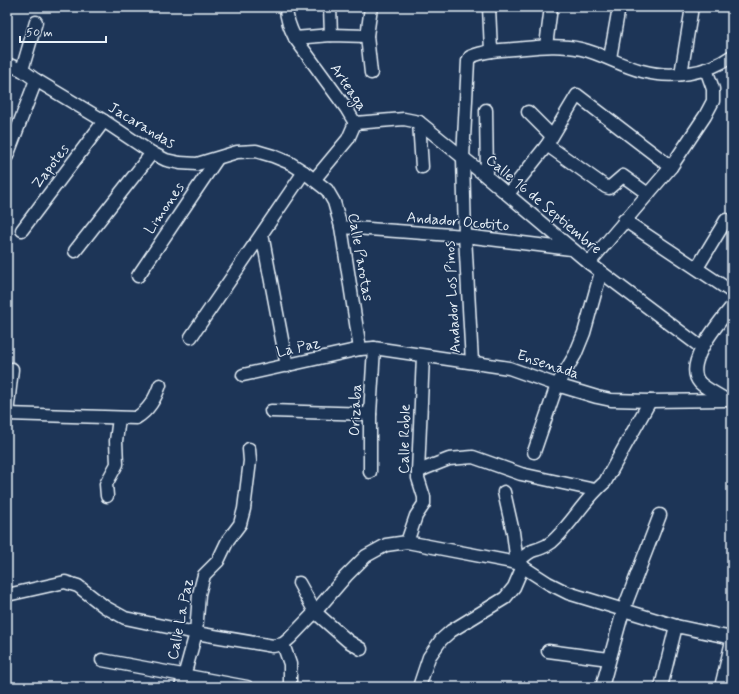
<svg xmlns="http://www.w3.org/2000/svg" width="739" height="694" viewBox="0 0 739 694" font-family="Mynerve,sans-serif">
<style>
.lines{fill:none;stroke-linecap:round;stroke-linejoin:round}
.street-casing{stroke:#e8f1f8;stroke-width:15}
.street{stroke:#1d3557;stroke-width:12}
.labels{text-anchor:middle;stroke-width:3;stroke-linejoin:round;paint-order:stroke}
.street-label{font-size:15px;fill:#e8f1f8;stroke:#1d3557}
</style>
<rect width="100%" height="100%" fill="#1d3557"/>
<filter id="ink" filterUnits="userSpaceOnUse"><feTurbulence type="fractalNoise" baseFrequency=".025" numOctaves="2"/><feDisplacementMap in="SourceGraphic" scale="8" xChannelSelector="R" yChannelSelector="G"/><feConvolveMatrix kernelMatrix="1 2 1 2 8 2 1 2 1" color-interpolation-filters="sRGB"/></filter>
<g filter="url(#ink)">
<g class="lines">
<defs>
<g id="street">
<path d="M286,7C286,19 290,28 295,38L346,108L355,123"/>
<path d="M330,7L331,35"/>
<path d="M371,7L367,36L371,73"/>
<path d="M489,7L491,51"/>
<path d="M295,38L331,35L367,36"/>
<path d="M546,46L551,7"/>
<path d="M610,58L619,7"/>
<path d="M7,64L22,70L36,80L104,121L152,153L166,160L180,163L197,164L237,152L256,151L273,156L290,163L304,172L327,190L334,202L341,227L360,349"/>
<path d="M22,70L36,22"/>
<path d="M681,74L692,7"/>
<path d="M486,110L487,177"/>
<path d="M528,112L552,136"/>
<path d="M419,122L422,167"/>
<path d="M355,123L404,119L419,122L487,177L589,263L702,348"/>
<path d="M547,145L606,187L609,188L623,176L648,194"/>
<path d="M7,156L36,80"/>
<path d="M314,180L348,139L355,123"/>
<path d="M508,194L547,145L577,95L671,167"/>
<path d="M624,220L732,292"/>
<path d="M341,227L465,236L571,249"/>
<path d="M22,230L104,121"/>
<path d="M262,234L287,366"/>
<path d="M75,251L152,153"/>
<path d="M589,263L671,167L705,116L713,101V89L706,69"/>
<path d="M697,268L726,220"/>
<path d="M138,276L217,159"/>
<path d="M191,337L304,172"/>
<path d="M472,362L465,236L463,158L468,61L470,57C484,51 499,50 514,49C537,47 559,44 581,49C603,54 621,66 642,71C671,79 707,74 732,56"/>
<path d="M243,375L360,349L374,348L509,368L557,385L597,397L611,400L650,401L726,400"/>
<path d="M726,400C719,395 706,389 700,383C682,364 720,322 732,306"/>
<path d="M271,411L370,414"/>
<path d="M7,414L136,418C149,410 155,399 160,385"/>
<path d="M7,414L12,369"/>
<path d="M534,452L557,385L575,355L584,333L601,272"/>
<path d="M370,472V414L374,348"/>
<path d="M418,472L426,468L449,459L473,457L521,474L595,490"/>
<path d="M504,492L513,532L517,563"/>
<path d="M107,496L106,484L117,464L116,441L119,418"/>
<path d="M407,542L416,516L424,504V497L418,478V472L423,356"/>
<path d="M517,563C522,558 526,554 532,551C541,548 549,546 556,538C574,520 586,498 605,482L650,401"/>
<path d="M299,583L315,612L348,641L361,649"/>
<path d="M7,595L65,582L78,586L105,607L125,618L196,633L273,646L283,644L290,638L315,612L346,576L366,556L386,545L407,542L517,563L548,583L568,593L676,626L732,638"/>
<path d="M283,644L290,664V687"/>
<path d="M548,651L609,659"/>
<path d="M102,660L247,687"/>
<path d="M181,687L196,633L199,594L204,575L218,561L228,540L240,524L244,509L250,461L249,449"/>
<path d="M419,687L429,657L441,640L451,631L505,598L514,587L523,566"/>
<path d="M602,687L623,611L660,515"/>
<path d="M661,687L676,626"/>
<path d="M721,687L732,641"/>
</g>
</defs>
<!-- street casing -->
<use href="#street" class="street-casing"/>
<!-- street -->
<use href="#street" class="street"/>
</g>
</g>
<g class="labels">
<!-- street labels -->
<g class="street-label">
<text transform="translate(349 87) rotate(56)" y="5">Arteaga</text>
<text transform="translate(142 125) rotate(31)" y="5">Jacarandas</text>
<text transform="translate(50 166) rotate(-53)" y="5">Zapotes</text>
<text transform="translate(544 204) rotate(40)" y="5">Calle 16 de Septiembre</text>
<text transform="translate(164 208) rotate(-56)" y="5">Limones</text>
<text transform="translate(458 221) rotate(5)" y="5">Andador Ocotito</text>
<text transform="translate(361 257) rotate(80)" y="5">Calle Parotas</text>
<text transform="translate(452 297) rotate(-93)" y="5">Andador Los Pinos</text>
<text transform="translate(298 347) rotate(-13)" y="5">La Paz</text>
<text transform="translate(548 364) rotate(18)" y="5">Ensenada</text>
<text transform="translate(355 410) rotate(-88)" y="5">Orizaba</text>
<text transform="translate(404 439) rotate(-89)" y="5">Calle Roble</text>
<text transform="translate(180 619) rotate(-79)" y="5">Calle La Paz</text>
</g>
</g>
<!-- margin -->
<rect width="739" height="694" fill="none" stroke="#1d3557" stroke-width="24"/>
<rect x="12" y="12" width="715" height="670" fill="none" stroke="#e8f1f8" stroke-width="1.5" filter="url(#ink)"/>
<!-- scale -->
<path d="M20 36v6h86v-6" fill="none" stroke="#e8f1f8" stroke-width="2"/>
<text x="26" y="36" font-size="12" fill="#e8f1f8" stroke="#1d3557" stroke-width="3" paint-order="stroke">50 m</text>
</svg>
